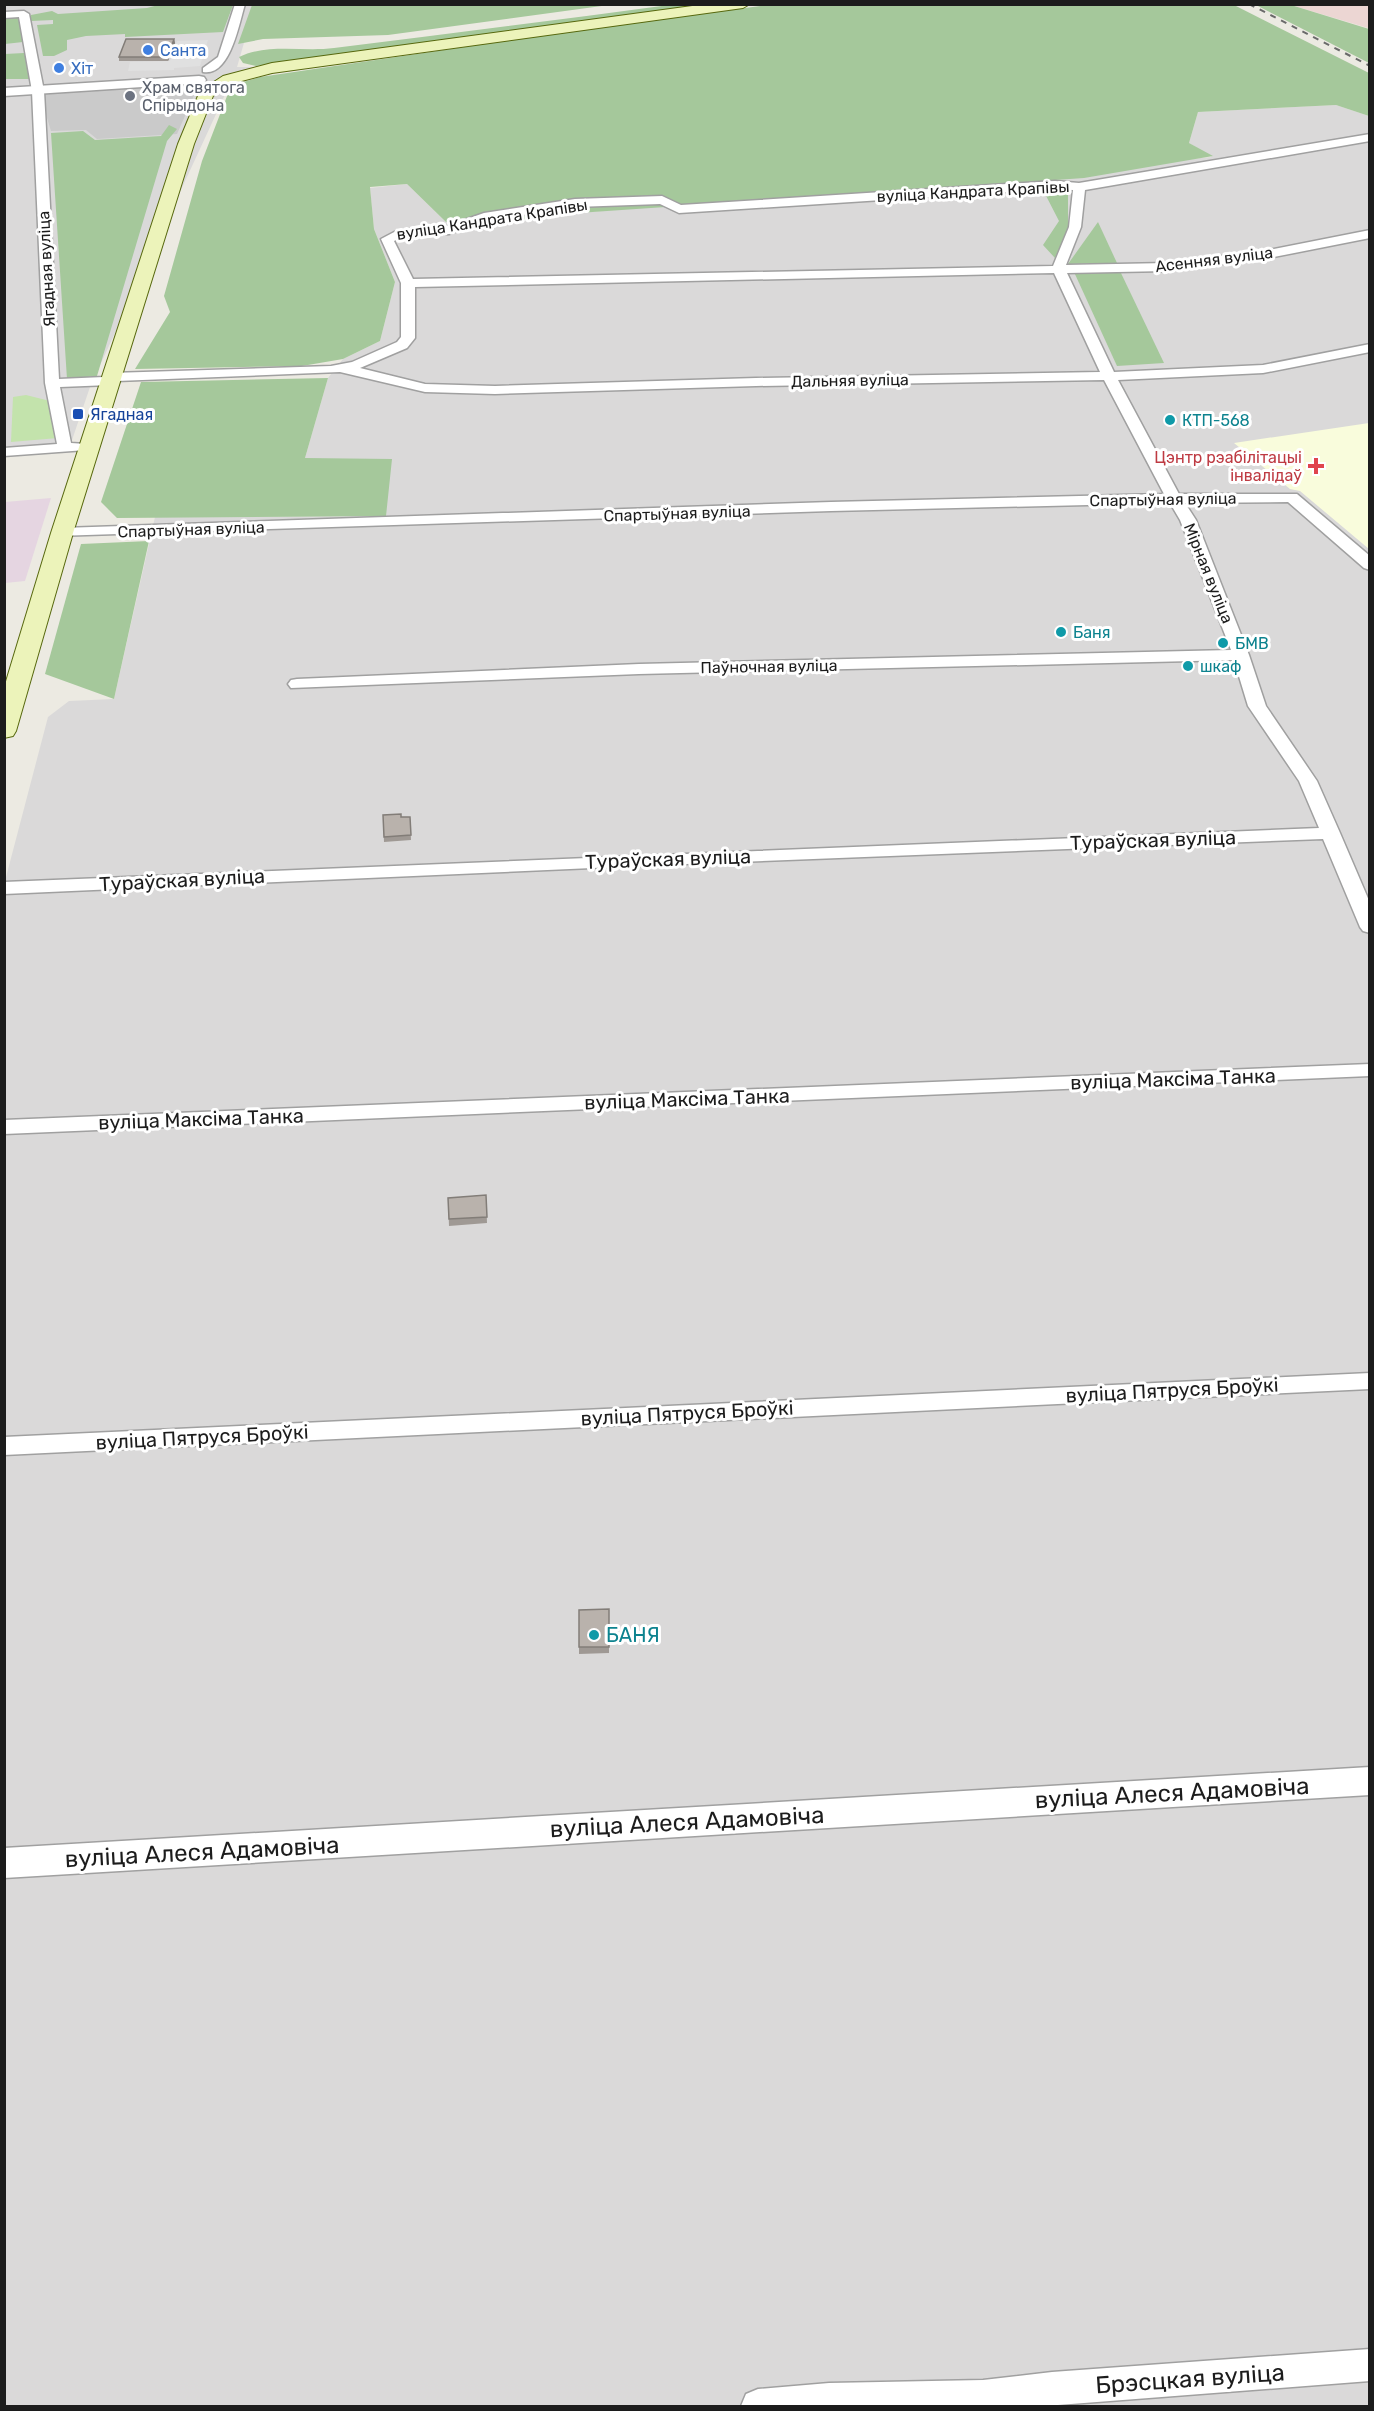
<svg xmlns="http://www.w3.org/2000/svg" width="1374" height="2411" viewBox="0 0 1374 2411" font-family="Rubik,sans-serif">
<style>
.residential{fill:#dad9d9}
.commercial{fill:#ecd6d3}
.industrial{fill:#e5d5e1}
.education{fill:#f9fcdc}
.religious{fill:#cacaca}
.grass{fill:#c3e3ac}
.forest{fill:#a5c89b}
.parking{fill:#e0e0e0}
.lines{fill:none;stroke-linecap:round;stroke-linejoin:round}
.minor-casing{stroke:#a0a0a0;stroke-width:3}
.tertiary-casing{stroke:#a0a0a0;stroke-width:3}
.secondary-casing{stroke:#57680e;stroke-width:2}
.minor{fill:#fff;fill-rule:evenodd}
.tertiary{fill:#fff;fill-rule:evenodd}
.secondary{fill:#ecf3ba;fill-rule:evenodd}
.rail{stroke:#6a6a6a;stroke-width:2;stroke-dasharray:6 6;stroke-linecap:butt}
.wall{fill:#9f9994}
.shaded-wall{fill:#827d78}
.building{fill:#b9b2ac;stroke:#827d78;stroke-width:1.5}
.shop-dot{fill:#3f7fe0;stroke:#fff;stroke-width:2}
.worship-dot{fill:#6b7280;stroke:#fff;stroke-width:2}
.transit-dot{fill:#1a4fb4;stroke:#fff;stroke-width:2}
.culture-dot{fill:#0f9aa8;stroke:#fff;stroke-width:2}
.health-dot{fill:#e0444e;stroke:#fff;stroke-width:2}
.labels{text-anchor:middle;stroke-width:6;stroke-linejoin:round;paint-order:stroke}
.far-shop-label{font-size:16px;fill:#366cbe;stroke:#fff;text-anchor:start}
.far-worship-label{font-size:16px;fill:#5b616d;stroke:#fff;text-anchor:start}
.far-street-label{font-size:16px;fill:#1c1c1c;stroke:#fff}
.far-transit-label{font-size:16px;fill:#164399;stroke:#fff;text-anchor:start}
.far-culture-label{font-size:16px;fill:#0d838f;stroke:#fff;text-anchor:start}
.far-health-label{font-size:16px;fill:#be3a42;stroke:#fff;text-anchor:end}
.street-label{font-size:20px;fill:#1c1c1c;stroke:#fff}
.culture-label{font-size:20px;fill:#0d838f;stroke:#fff;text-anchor:start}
.near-street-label{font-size:24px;fill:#1c1c1c;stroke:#fff}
</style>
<rect width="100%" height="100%" fill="#eceae2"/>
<!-- residential -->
<g class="residential">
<path d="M5,5H255L237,67H254L258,75L229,86L90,387L71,443L5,449Z"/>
<path d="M1336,105L1369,116V2406H5V881L48,717L69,701L114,699L155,517L386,516L305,458L328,378L343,359L380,341L395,282L374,229L370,188L407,184L446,222L487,224L578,213L1212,157L1189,143L1198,112Z"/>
</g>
<!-- commercial -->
<path class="commercial" d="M1291,5H1369V29L1368,28Z"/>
<!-- industrial -->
<path class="industrial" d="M51,498L25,581L5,583V502Z"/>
<!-- education -->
<path class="education" d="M1369,423V549L1300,491L1290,489L1234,443Z"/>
<!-- religious -->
<path class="religious" d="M184,83L192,85L196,91L177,134L97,139L86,130L51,131L40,95L44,93Z"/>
<!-- grass -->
<path class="grass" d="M26,395L50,401L58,438L11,442L13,397Z"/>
<!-- forest -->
<g class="forest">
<path d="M162,4L233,5L223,32L125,37V34L86,36L67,40V50L54,56H43L37,25L53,24V20L31,21V15L52,11L58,14L147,8Z"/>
<path d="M776,4L1234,5L1369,73V116L1336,105L1198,112L1189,143L1213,156L1084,178L578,213L487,224L446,222L407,184L370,187L374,229L395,282L380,341L343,359L302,366L135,369L170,312L164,296L202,161L229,91L240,83L260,77L580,30Z"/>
<path d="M252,5V4L609,5L388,35L263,39L238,44Z"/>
<path d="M669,5H716L256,66L243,63L239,57C268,43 303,52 334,48C446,34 557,20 669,5Z"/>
<path d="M1256,5H1291L1369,29V63Z"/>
<path d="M20,16L23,42L5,44V17Z"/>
<path d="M24,53L32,79H5V54Z"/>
<path d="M169,125L177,129L167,141L97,376L67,379L51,133L83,131L95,140L161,136Z"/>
<path d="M1055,187L1068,190V230L1055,258L1043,245L1059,221L1042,188Z"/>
<path d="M1098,222L1117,263L1068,264Z"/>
<path d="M1120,271L1164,363L1117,366L1074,272Z"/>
<path d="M328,378L305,458L392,459L386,516L117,518L101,502L141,382Z"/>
<path d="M149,541L114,699L45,674L81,544Z"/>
</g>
<!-- parking -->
<path class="parking" d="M208,40L200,66L174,68V70L128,71L130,62L170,61L177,41Z"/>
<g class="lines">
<defs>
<g id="minor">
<path d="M235,4H245C239,24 230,77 203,72V68L218,57Z"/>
<path d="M24,11L29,14L44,91L59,379L104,377L111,373L331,366L352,362L397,342L401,337V283L381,239L398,230L447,226L484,213L575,199L662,196L681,205L1055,181L1079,183L1370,134V141L1085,190L1081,227L1066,265L1167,263L1269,250L1370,230V238L1269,258L1167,271L1067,273L1114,372L1263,365L1370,344V352L1263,373L1118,380L1179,494H1297L1370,556V570L1364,568L1288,502L1185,503L1196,520L1249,655L1266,706L1317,781L1340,833L1370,903V933L1363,931L1360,927L1323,839L660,865L4,894V882L1319,828L1299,781L1248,706L1234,660L639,674L291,688L288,684L291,680L297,679L639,664L1231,650L1180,520L1170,503L831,511L56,536L54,533L56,530L62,528L831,502L1164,494L1104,380L756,386L495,394L425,392L340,372L117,381L110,385L60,387L71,443L86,444L88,447L86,450L4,456V448L57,444L45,383L32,91L19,17L4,18V12ZM1055,189L1073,190L1069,227L1053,266L413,279L394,241L400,238L449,234L487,220L575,207L660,204L679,213ZM1054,273L1100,372L756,378L495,386L425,384L360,368L407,348L415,338V287Z"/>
<path d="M1370,1064V1076L4,1134V1120Z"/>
<path d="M1370,1373V1389L4,1455V1437Z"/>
<path d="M1370,2349V2381L1045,2406H741L746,2394L758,2389L829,2383L983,2380L1052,2372Z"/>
</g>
<g id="tertiary">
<path d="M199,76L204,77L206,80L204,83L4,96V88Z"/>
<path d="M1370,1767V1795L4,1878V1848Z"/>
</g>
<path id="secondary" d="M707,4H750L743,8L272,73L234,83L213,96L194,144L73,533L16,731L13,736L4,738V688L51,533L178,144L200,91L223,76L272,63Z"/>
</defs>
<!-- minor casing -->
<use href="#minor" class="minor-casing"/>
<!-- tertiary casing -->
<use href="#tertiary" class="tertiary-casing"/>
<!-- secondary casing -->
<use href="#secondary" class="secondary-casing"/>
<!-- minor -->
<use href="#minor" class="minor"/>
<!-- tertiary -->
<use href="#tertiary" class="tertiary"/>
<!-- secondary -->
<use href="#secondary" class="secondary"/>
<!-- rail -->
<path class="rail" d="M1249,4L1370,66"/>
</g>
<!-- wall -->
<g class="wall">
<path d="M174,39L175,43L168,61H119V57Z"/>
<path d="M383,815L401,817H410L411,840L384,842Z"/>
<path d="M486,1195L487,1223L449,1226L448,1198Z"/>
<path d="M609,1609V1653L579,1654V1610Z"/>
</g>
<!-- shaded-wall -->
<path class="shaded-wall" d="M174,39L175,43L168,61V57Z"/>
<!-- building -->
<g class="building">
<path d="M126,39H174L168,57H119Z"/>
<path d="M401,814V817H410L411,835L384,837L383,815Z"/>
<path d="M486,1195L487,1217L449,1219L448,1198Z"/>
<path d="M609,1609V1647H579V1610Z"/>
</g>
<!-- markers -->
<g class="shop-dot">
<circle cx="148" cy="50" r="6"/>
<circle cx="59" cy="68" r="6"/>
</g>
<circle class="worship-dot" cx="130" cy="96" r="6"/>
<rect class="transit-dot" x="72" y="408" width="12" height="12" rx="3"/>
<g class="culture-dot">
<circle cx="1170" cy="420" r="6"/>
<circle cx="1061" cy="632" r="6"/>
<circle cx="1223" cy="643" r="6"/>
<circle cx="1188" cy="666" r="6"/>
<circle cx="594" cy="1635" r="6"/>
</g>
<path class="health-dot" d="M1313 457h6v6h6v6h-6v6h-6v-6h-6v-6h6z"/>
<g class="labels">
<!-- far-shop labels -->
<g class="far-shop-label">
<text x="160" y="56">Санта</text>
<text x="71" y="74">Хіт</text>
</g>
<!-- far-worship labels -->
<g class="far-worship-label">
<text x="142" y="93">Храм святога<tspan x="142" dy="18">Спірыдона</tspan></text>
</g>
<!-- far-street labels -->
<g class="far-street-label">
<text transform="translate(973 191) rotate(-3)" y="6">вуліца Кандрата Крапівы</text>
<text transform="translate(492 219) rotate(-9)" y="6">вуліца Кандрата Крапівы</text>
<text transform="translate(1214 259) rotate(-7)" y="6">Асенняя вуліца</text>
<text transform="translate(46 269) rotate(-93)" y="6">Ягадная вуліца</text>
<text transform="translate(850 380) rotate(-1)" y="6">Дальняя вуліца</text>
<text transform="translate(1163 499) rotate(-1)" y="6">Спартыўная вуліца</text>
<text transform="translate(677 513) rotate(-2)" y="6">Спартыўная вуліца</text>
<text transform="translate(191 529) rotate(-2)" y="6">Спартыўная вуліца</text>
<text transform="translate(1209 573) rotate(68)" y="6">Мірная вуліца</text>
<text transform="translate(769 666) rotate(-1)" y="6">Паўночная вуліца</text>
</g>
<!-- far-transit labels -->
<g class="far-transit-label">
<text x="90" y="420">Ягадная</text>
</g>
<!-- far-culture labels -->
<g class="far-culture-label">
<text x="1182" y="426">КТП-568</text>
<text x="1073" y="638">Баня</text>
<text x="1235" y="649">БМВ</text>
<text x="1200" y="672">шкаф</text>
</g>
<!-- far-health labels -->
<g class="far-health-label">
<text x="1302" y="463">Цэнтр рэабілітацыі<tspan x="1302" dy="18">інвалідаў</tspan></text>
</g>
<!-- street labels -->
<g class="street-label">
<text transform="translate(1153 840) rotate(-2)" y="7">Тураўская вуліца</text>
<text transform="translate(668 859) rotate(-2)" y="7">Тураўская вуліца</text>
<text transform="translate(182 880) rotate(-3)" y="7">Тураўская вуліца</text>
<text transform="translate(1173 1079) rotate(-2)" y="7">вуліца Максіма Танка</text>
<text transform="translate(687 1099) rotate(-2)" y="7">вуліца Максіма Танка</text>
<text transform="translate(201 1119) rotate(-2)" y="7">вуліца Максіма Танка</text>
<text transform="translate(1172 1390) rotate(-3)" y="7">вуліца Пятруся Броўкі</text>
<text transform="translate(687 1413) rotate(-3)" y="7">вуліца Пятруся Броўкі</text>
<text transform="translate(202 1437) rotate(-3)" y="7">вуліца Пятруся Броўкі</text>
</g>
<!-- culture labels -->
<g class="culture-label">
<text x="606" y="1642">БАНЯ</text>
</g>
<!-- near-street labels -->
<g class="near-street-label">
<text transform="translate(1172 1793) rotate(-3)" y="8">вуліца Алеся Адамовіча</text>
<text transform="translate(687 1822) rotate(-3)" y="8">вуліца Алеся Адамовіча</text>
<text transform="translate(202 1852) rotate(-3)" y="8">вуліца Алеся Адамовіча</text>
<text transform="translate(1190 2379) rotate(-4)" y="8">Брэсцкая вуліца</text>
</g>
</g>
<!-- border -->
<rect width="1374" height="2411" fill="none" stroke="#1c1c1c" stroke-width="12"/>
</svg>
